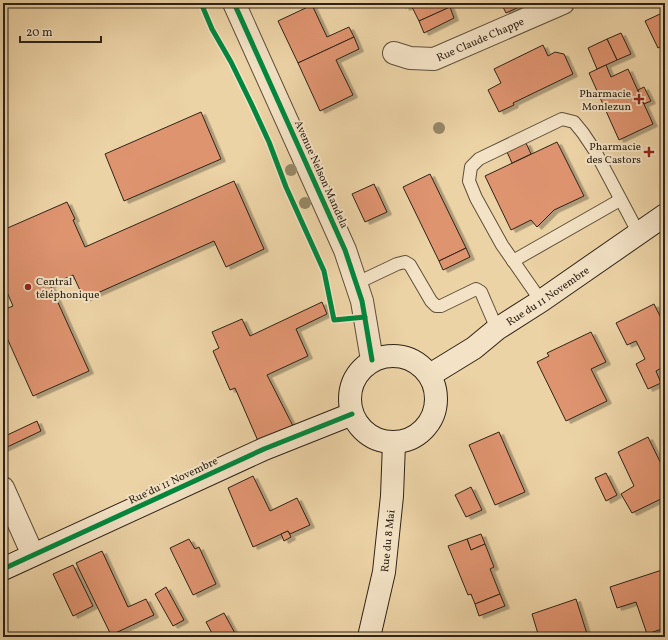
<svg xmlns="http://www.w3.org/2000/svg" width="668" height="640" viewBox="0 0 668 640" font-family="Vollkorn,serif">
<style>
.building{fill:#df9470;stroke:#2e2317;filter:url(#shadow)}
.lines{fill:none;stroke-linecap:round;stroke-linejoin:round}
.lane-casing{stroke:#5e4f3b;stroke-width:14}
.street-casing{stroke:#5e4f3b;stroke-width:24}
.secondary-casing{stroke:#2e2317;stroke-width:24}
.lane{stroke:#f3e2c5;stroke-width:12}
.street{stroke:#f3e2c5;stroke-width:22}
.secondary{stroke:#f3e2c5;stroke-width:22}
.cycleway-casing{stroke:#f3e2c5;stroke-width:8}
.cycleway{stroke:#00873e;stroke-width:5}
.tree{fill:#968867}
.poi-dot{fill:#8f2418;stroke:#f3e2c5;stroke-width:1.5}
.labels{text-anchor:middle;stroke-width:4;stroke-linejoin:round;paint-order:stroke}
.street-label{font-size:11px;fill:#2e2317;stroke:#f3e2c5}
.poi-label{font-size:11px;fill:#2e2317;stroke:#f3e2c5;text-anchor:end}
</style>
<defs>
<filter id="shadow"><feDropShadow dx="4.5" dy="2.5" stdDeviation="0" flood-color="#0004"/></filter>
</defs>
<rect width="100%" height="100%" fill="#ecd3a6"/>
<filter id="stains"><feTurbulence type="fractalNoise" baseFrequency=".005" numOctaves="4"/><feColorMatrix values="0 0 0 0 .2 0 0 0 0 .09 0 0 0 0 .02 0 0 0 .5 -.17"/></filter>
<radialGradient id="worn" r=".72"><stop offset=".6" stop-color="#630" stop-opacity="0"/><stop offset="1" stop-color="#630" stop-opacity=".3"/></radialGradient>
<!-- building -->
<g class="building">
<path d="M403,3H410L411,5L405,8Z"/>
<path d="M410,3H448L450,7L419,21Z"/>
<path d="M501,3H517L519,7L506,13Z"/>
<path d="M312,5L327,37L349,27L354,37L298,63L278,21Z"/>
<path d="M450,7L454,18L424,33L419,21Z"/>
<path d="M660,14L665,25V44L658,48L645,21Z"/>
<path d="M621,33L631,54L617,60L607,39Z"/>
<path d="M354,37L359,49L336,60L353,95L320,111L298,63Z"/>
<path d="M607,39L617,60L597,69L588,48Z"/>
<path d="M543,45L548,56L555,52L564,54L573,74L513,103L514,105L499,112L488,90L501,83L494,69Z"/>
<path d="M606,65L611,77L628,69L653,124L619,140L589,73Z"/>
<path d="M644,87L651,101L644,104L638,90Z"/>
<path d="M201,112L221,159L124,201L105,154Z"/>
<path d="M557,142L584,196L554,210L537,227L531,220L511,230L485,176Z"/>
<path d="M526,143L531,154L512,163L507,152Z"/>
<path d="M430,174L466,248L439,261L403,187Z"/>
<path d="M234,181L264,249L226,267L214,241L84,299L73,275L50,285L89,371L33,396L3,329V310L13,306L3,283V230L67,202L75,219L73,220L85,247Z"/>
<path d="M374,184L387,212L365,222L352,194Z"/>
<path d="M466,248L470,257L443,270L439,261Z"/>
<path d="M322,302L327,314L296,329L308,356L267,375L293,426L258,441L235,388L230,390L213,351L219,348L212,332L242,319L250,336Z"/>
<path d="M654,304L665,326V366L656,371L661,383L648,389L636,364L645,359L636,341L627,345L616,323Z"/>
<path d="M591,332L606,362L591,369L607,401L566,421L537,362L549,356L547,353Z"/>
<path d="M37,421L41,431L3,449V437Z"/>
<path d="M499,432L525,492L495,505L469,445Z"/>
<path d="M648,437L665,472V497L632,513L621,494L634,486L618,452Z"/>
<path d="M606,473L617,495L606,501L595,478Z"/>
<path d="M253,476L270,511L297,498L310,525L290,534L288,531L253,547L228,488Z"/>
<path d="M471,487L482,510L466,517L455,495Z"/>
<path d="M288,531L291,537L284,541L281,534Z"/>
<path d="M481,534L485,544L471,550L467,539Z"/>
<path d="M189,539L195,549L199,547L216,584L193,595L170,548Z"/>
<path d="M467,539L471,550L485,544L494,567L490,569L500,594L475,604L471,594L468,595L448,546Z"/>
<path d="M102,551L128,607L146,599L154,615L111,635L76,563Z"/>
<path d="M73,565L93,606L73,616L53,574Z"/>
<path d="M665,569V628L647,634L636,602L617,608L610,587Z"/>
<path d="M166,587L184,620L173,626L155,594Z"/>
<path d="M500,594L505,606L479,616L475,604Z"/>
<path d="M576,599L588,637H539L532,614Z"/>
<path d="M224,613L237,637H214L206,622Z"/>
</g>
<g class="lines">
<defs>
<g id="lane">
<path d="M513,261L620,200"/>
<path d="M357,283L397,264L405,262L410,265L431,301L436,306H441L476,289L481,292L497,329"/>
<path d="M541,301L502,245L476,198L469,181L471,167L479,159L562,119L574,122L583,133L595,151L639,234"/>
</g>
<g id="street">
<path d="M234,3L345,250L362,301L372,360"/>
<path id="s1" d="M394,53L410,58L434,59L563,3"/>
<path d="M3,488L33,555"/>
</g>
<g id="secondary">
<circle cx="393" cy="399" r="43"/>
<path id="s2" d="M430,375L474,348L497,329L541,301L665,215"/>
<path d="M3,569L264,449L352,414"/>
<path id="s3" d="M369,637L384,572L392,496L394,443"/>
</g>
</defs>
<!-- lane casing -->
<use href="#lane" class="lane-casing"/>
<!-- street casing -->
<use href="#street" class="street-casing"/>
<!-- secondary casing -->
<use href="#secondary" class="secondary-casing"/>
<!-- lane -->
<use href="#lane" class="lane"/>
<!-- street -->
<use href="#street" class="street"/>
<!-- secondary -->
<use href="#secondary" class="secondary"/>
<defs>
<g id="cycleway">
<path d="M201,3L212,29L231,62L251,103L269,142L286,187L324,271L334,320L365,317"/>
<path d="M234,3L345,250L362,301L372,360"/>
<path d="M3,569L264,449L352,414"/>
</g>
</defs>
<!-- cycleway casing -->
<use href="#cycleway" class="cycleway-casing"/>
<!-- cycleway -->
<use href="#cycleway" class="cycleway"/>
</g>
<!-- trees -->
<g class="tree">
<circle cx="439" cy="128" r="6"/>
<circle cx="291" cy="170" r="6"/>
<circle cx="305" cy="203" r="6"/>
</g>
<!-- markers -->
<g class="poi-dot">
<path d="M637 93h4v4h4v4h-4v4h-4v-4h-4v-4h4z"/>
<path d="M647 146h4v4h4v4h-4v4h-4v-4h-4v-4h4z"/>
<circle cx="28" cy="287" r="4"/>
</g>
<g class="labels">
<!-- street labels -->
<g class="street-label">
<text dy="4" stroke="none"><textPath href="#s1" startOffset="91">Rue Claude Chappe</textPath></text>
<text transform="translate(322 174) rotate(66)" y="4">Avenue Nelson Mandela</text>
<text dy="4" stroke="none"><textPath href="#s2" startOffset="142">Rue du 11 Novembre</textPath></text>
<text transform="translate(173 480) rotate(-25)" y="4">Rue du 11 Novembre</text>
<text dy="4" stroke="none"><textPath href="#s3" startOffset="98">Rue du 8 Mai</textPath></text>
</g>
<!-- poi labels -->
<g class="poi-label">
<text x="631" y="97">Pharmacie<tspan x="631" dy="13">Monlezun</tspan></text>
<text x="641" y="150">Pharmacie<tspan x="641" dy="13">des Castors</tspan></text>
<text x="36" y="285" text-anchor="start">Central<tspan x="36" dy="13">téléphonique</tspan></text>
</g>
</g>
<!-- margin -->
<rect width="668" height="640" fill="none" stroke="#ecd3a6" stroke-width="16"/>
<rect x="4" y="4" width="660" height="632" fill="none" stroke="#2e2317" stroke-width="2"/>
<rect x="8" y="8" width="652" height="624" fill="none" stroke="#2e2317"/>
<!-- scale -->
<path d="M20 36v6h81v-6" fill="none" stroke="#2e2317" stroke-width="2"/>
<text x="26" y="36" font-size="12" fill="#2e2317" stroke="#f3e2c5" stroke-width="3" paint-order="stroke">20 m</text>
<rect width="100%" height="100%" filter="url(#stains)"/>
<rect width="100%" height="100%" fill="url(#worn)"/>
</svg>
